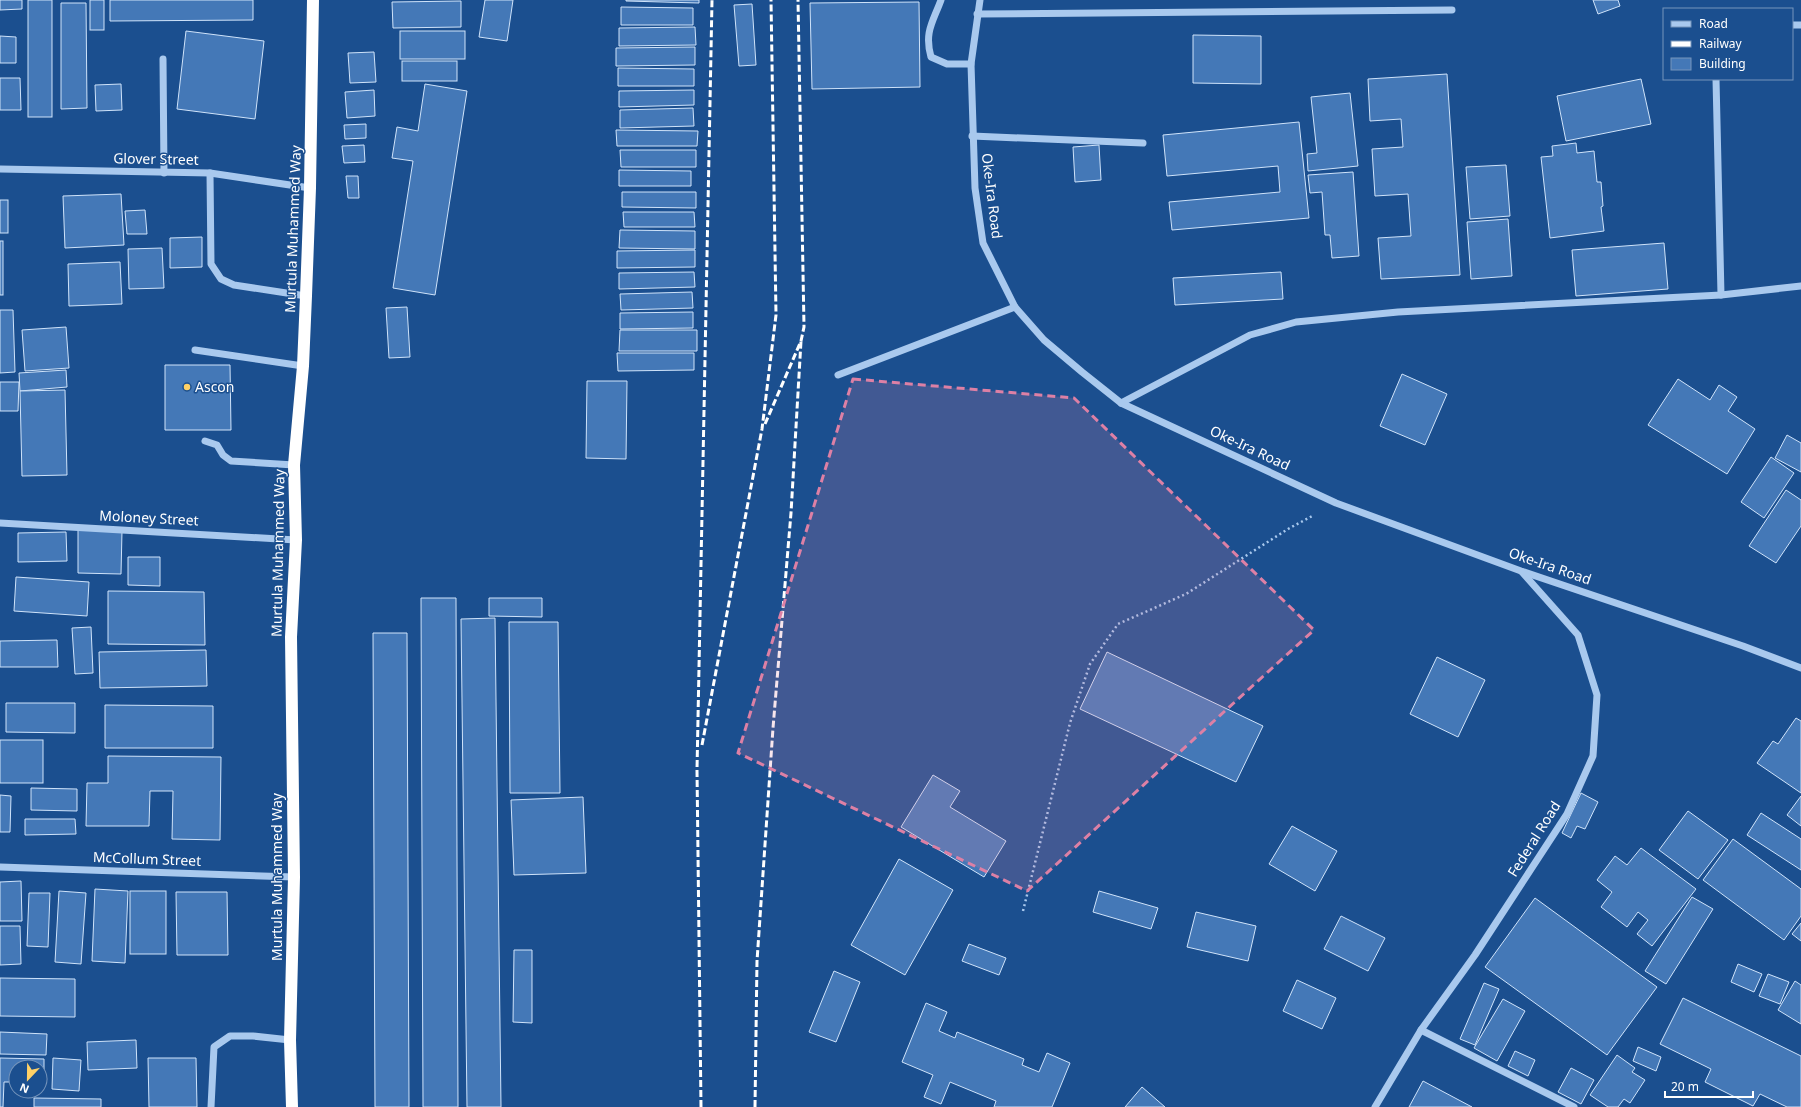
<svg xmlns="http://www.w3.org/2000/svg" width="1801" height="1107" viewBox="0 0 1801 1107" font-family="'Noto Sans',sans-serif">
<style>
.building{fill:#4478b7;stroke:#cfe3fa}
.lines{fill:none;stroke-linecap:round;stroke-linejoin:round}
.path{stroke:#a9c9ee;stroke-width:2.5;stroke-dasharray:2 3;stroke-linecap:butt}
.minor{stroke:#a9c9ee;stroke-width:7}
.highway{stroke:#fff;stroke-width:12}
.rail{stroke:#fff;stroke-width:3;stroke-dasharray:7 3;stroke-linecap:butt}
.marked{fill:#dd80a5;fill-opacity:0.2;stroke:#dd80a5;stroke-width:3;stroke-dasharray:8 5;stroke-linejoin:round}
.poi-dot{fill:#ffd166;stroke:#1b4f8f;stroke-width:1.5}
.labels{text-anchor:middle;stroke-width:3;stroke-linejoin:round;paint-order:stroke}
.street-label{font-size:14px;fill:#fff;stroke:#1b4f8f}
.poi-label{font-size:14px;fill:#fff;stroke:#1b4f8f;text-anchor:start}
</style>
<rect width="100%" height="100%" fill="#1b4f8f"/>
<!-- building -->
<g class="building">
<path d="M0,0H22V9L0,10Z"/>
<rect x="28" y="0" width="24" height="117"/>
<rect x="90" y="0" width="14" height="30"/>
<path d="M110,0H253V20L110,21Z"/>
<path d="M485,0H513L507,41L479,37Z"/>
<path d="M626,0H699V3L626,1Z"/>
<path d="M1593,0H1618L1620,6L1598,14Z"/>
<path d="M461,1V27L393,28L392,2Z"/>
<path d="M919,2L920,87L812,89L810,3Z"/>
<path d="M61,3H86L87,108L61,109Z"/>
<path d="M752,4L756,65L739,66L734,5Z"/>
<path d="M621,7L693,8V25H621Z"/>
<path d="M695,27L696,45L619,46V28Z"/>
<path d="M186,31L264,41L255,119L177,109Z"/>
<rect x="400" y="31" width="65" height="28"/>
<path d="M1193,35L1261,36V84L1193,83Z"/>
<path d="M0,36L16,37V63H0Z"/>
<path d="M695,47V65L616,66V48Z"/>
<path d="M374,52L376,82L350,83L348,53Z"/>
<rect x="402" y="61" width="55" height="20"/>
<path d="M618,68L694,69V86H618Z"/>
<path d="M1447,74L1460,275L1381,279L1378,238L1411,236L1408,194L1375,196L1372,149L1403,147L1401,119L1370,121L1368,79Z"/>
<path d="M0,78H20L21,110H0Z"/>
<path d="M1641,79L1651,124L1566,141L1557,96Z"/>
<path d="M121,84L122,110L96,111L95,85Z"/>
<path d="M425,84L467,91L435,295L393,288L413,161L392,158L397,127L418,131Z"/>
<path d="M374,90L375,116L347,118L345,92Z"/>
<path d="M694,90V105L619,107V91Z"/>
<path d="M1350,93L1358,166L1308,171L1307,154L1317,153L1311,97Z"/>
<path d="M693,108L694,126L620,128V110Z"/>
<path d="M1299,122L1309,218L1172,230L1169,202L1280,192L1278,166L1167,176L1163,135Z"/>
<path d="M366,124V138L345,139L344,125Z"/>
<path d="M616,130L698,131L697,146H617Z"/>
<path d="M1576,143L1577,153L1594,151L1597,182H1601L1603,206L1601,207L1604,231L1550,238L1541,157L1553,156L1552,146Z"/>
<path d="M364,145L365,162L344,163L342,146Z"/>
<path d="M1099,145L1101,180L1075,182L1073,147Z"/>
<path d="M620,150H696V167H621Z"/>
<path d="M1506,165L1510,216L1470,219L1466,167Z"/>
<path d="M619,170L691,171V186H619Z"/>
<path d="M1353,172L1359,256L1332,258L1330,235H1325L1322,192L1310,193L1308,175Z"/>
<path d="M346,176H358L359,198H348Z"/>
<path d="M622,192H696V208L622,207Z"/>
<path d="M121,194L124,245L65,248L63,196Z"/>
<rect x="0" y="200" width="8" height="33"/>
<path d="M145,210L147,234H127L125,211Z"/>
<path d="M623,212H694L695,227H624Z"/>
<path d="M1508,219L1512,276L1471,279L1467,222Z"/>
<path d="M620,230L695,231V249L619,248Z"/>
<path d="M202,237V267L170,268V238Z"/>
<rect x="0" y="241" width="3" height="54"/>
<path d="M1664,243L1668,289L1576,296L1572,250Z"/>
<path d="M162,248L164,288L129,289L128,249Z"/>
<path d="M695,250V267L617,268V251Z"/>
<path d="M120,262L122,304L69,306L68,264Z"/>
<path d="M694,272L695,287L619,289V273Z"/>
<path d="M1281,272L1283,299L1175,305L1173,278Z"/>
<path d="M692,292L693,308L621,310L620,294Z"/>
<path d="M407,307L410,357L389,358L386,308Z"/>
<path d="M0,310H13L15,372L0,373Z"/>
<path d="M693,312V328L620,329V313Z"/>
<path d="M66,327L69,368L25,371L22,330Z"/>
<path d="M620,330H697V351H619Z"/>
<path d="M617,353H694V370L618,371Z"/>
<path d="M165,365H230L231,430H165Z"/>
<path d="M66,370L67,387L20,391L19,373Z"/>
<path d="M1402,374L1447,394L1425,445L1380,426Z"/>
<path d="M1678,379L1710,400L1719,385L1737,397L1728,411L1755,429L1727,474L1648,425Z"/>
<path d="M587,381H627L626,459L586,458Z"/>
<path d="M0,382H19L18,411H0Z"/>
<path d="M65,390L67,475L22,476L20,391Z"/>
<path d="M1787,435L1801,443V472L1775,458Z"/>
<path d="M1771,457L1794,473L1764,518L1741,502Z"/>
<path d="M1786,490L1801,500V526L1776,563L1749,546Z"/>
<path d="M78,530L122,531L121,574L78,573Z"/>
<path d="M66,532L67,561L18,562V533Z"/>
<path d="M128,557H160V586L128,585Z"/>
<path d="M16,577L89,582L87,616L14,611Z"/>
<path d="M108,591L204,592L205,645L108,644Z"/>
<path d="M421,598H456L458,1107H423Z"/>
<path d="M489,598H542V617L489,616Z"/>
<path d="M495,618L501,1107H467L461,619Z"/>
<path d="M509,622H558L560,793H510Z"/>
<path d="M91,627L93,673L75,674L72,628Z"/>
<path d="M373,633H407L409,1107H375Z"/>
<path d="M57,640L58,667H0V641Z"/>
<path d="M206,650L207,686L100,688L99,652Z"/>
<path d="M1107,652L1263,726L1236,782L1080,709Z"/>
<path d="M1437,657L1485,680L1458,737L1410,714Z"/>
<path d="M6,703H75V733L6,732Z"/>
<path d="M105,705L213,706V748H105Z"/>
<path d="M1796,718L1801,721V793L1757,763L1773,741L1778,744Z"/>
<rect x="0" y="740" width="43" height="43"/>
<path d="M108,756L221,757L220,840L172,839L173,791H150L149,826H86L87,783H108Z"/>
<path d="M933,775L960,791L950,807L1006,841L984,877L901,827Z"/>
<path d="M31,788L77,789V811L31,810Z"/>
<path d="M1581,793L1598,802L1585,829L1577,826L1571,838L1562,833Z"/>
<path d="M0,795L11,796L10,832H0Z"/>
<path d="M1801,796V826L1787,815Z"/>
<path d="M583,797L586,873L514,875L511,800Z"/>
<path d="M1688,811L1728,840L1698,879L1659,850Z"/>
<path d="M1761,813L1801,839V870L1747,835Z"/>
<path d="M25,819H75L76,834L25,835Z"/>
<path d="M1292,826L1337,851L1315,891L1269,864Z"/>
<path d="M1733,839L1801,889V916L1784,940L1703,880Z"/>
<path d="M1641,848L1696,889L1652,946L1637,934L1648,920L1638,912L1627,927L1601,907L1612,892L1597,880L1615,856L1627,865Z"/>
<path d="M899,859L953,890L905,975L851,945Z"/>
<path d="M21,881L22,921H0V882Z"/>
<path d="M95,889L128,891L125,963L92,961Z"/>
<path d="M59,891L86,893L81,964L55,962Z"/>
<rect x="130" y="891" width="36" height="63"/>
<path d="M1099,891L1158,908L1151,929L1093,912Z"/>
<path d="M176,892H227L228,955H177Z"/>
<path d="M29,893H50L48,947L27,946Z"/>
<path d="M1692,897L1713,909L1666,984L1645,971Z"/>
<path d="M1535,898L1657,987L1607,1055L1485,967Z"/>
<path d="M1196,912L1256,926L1248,961L1187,947Z"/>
<path d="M1341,916L1385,938L1368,971L1324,949Z"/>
<path d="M1801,923V941L1792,934Z"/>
<path d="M0,926H20L21,964L0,965Z"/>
<path d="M969,944L1006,958L999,975L962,961Z"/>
<path d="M514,950H532V1023L513,1022Z"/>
<path d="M1738,964L1762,974L1754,992L1731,982Z"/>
<path d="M834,971L860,982L836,1042L809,1032Z"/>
<path d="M1768,974L1789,982L1780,1004L1759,996Z"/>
<path d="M0,978L75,979V1017L0,1016Z"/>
<path d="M1297,980L1336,998L1322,1029L1283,1011Z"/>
<path d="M1795,981L1801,985V1024L1778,1010Z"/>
<path d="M1484,983L1499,989L1475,1045L1460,1039Z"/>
<path d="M1683,998L1801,1056V1107H1787L1760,1094L1753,1106L1705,1082L1711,1069L1660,1044Z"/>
<path d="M1503,999L1525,1011L1497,1061L1474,1048Z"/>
<path d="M926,1003L947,1012L939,1031L955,1038L957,1032L1024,1059L1022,1065L1039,1072L1047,1053L1070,1063L1052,1107H994L996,1101L950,1082L941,1104L924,1097L933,1075L902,1062Z"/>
<path d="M0,1032L47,1034L46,1055L0,1054Z"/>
<path d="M136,1040L137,1068L88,1070L87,1042Z"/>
<path d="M1638,1047L1661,1057L1656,1071L1633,1061Z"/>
<path d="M1515,1051L1535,1060L1528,1076L1508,1066Z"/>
<path d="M1617,1055L1635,1068L1632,1072L1645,1080L1630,1103L1624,1099L1618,1107H1608L1590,1095Z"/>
<path d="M0,1058L44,1059V1083H40V1067H16V1082H4L3,1107H0Z"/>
<path d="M53,1058L81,1060L79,1091L52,1089Z"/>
<path d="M148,1058H196L197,1107H149Z"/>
<path d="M1571,1068L1594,1080L1581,1104L1558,1092Z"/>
<path d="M1423,1081L1472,1107H1409Z"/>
<path d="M1142,1087L1165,1107H1125Z"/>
<path d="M34,1098L101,1099V1107H34Z"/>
</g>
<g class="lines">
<!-- path -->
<path class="path" d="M1023,911L1070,723L1090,664L1118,624L1186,594L1288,529L1314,515"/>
<!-- minor -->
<g class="minor">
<path d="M941,0C933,22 924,32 931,57L947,64H971"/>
<path d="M980,0L971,64L975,188L983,243L1015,307L1044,340L1082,372L1121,403L1336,503L1521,571L1743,646L1801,668"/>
<path d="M977,14L1452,10"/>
<path d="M1792,25H1801"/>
<path d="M163,59L164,173"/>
<path d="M1716,79L1721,295"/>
<path d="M972,136L1143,143"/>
<path d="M0,169L210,173L310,188"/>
<path d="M210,173L211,264L221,279L234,285L306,296"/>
<path d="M195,350L303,366"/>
<path d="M838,375L1015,307"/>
<path d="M1121,403L1250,335L1296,322L1398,312L1721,295L1801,286"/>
<path d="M205,441L217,445L223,455L231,461L294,465"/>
<path d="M0,523L296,540"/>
<path d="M0,867L294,877"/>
<path d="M1421,1030L1574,1107"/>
<path d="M211,1107L214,1047L230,1036H253L290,1040"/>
<path d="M1375,1107L1421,1030L1475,955L1567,814L1593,756L1597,695L1578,635L1522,572"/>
</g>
<!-- highway -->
<path class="highway" d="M292,1107L290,1040L294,877L291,637L296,540L294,465L303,366L306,296L310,188L313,0"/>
<!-- rail -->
<g class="rail">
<path d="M765,424L801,341L804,327L798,0"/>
<path d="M702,745L762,429L776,315L771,0"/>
<path d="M701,1107L697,770L712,0"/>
<path d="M755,1107L757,961L773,728L791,513L801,341"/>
</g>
</g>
<!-- marked area -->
<path class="marked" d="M853,379L1074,398L1314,630L1027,891L738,753Z"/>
<!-- markers -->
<circle class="poi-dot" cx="187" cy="387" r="4"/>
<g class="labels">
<!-- street labels -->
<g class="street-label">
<text transform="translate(156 159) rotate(1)" y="5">Glover Street</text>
<text transform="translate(992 196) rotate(83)" y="5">Oke-Ira Road</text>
<text transform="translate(293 229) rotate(-88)" y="5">Murtula Muhammed Way</text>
<text transform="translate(1250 448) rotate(25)" y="5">Oke-Ira Road</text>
<text transform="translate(149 518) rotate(3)" y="5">Moloney Street</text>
<text transform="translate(278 553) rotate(-89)" y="5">Murtula Muhammed Way</text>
<text transform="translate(1550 566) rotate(19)" y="5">Oke-Ira Road</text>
<text transform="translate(1534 839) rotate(-58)" y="5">Federal Road</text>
<text transform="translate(147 859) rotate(2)" y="5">McCollum Street</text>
<text transform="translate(277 877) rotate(-90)" y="5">Murtula Muhammed Way</text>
</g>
<!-- poi labels -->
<g class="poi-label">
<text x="195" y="392">Ascon</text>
</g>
</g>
<!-- legend -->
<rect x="1663" y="8" width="130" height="72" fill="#1b4f8f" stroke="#7695bc"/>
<rect x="1671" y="21" width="20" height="6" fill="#a9c9ee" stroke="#7695bc"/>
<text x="1699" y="28" font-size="12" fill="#ffffff">Road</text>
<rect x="1671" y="41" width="20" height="6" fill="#ffffff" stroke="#7695bc"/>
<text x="1699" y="48" font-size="12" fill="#ffffff">Railway</text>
<rect x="1671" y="58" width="20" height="12" fill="#4478b7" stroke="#7695bc"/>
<text x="1699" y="68" font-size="12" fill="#ffffff">Building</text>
<!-- north arrow -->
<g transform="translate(28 1079) rotate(202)"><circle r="19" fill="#1b4f8f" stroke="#7695bc"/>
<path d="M0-3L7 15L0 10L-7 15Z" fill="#ffd166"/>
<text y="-6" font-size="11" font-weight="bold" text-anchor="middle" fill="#ffffff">N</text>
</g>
<!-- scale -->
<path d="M1665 1091v6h88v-6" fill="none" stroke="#ffffff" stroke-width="2"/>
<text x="1671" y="1091" font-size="12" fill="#ffffff" stroke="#1b4f8f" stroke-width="3" paint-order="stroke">20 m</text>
</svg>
